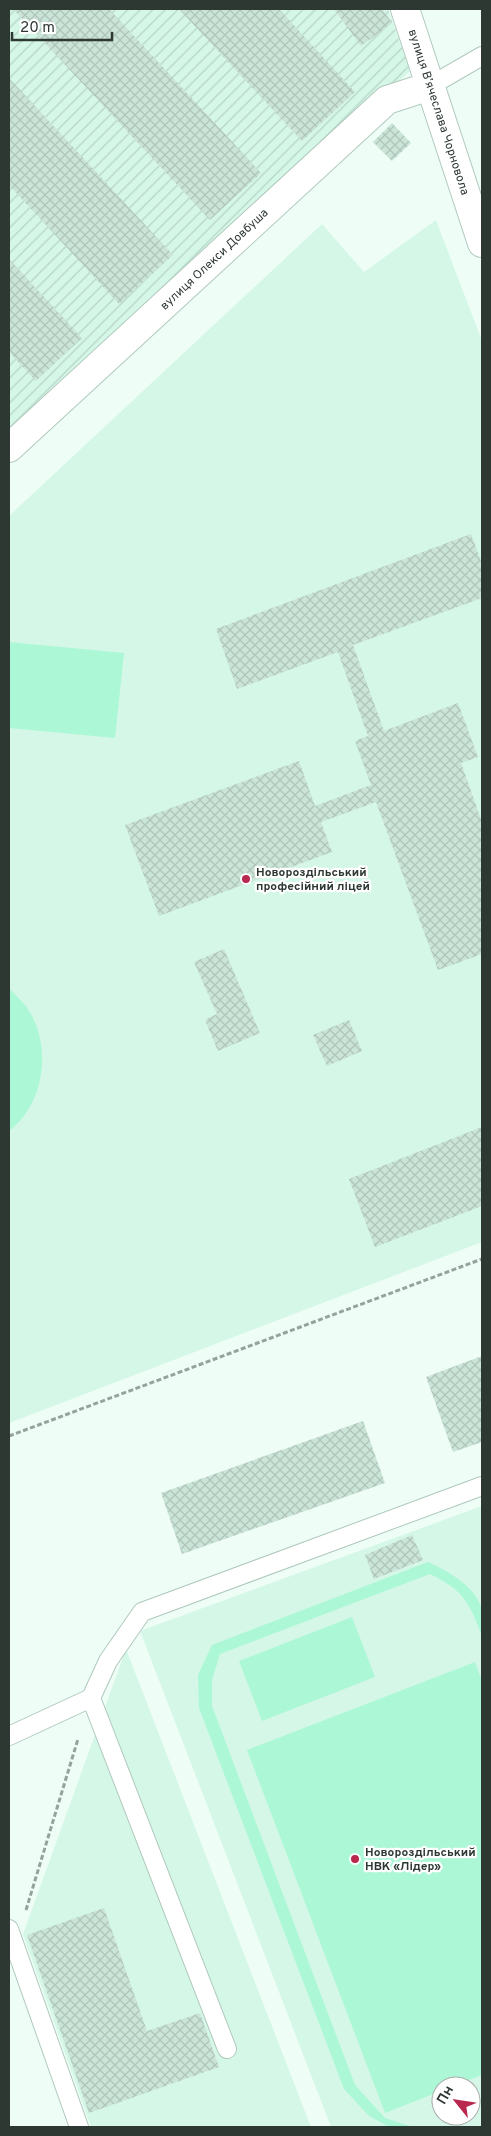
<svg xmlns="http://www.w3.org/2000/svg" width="491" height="2136" viewBox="0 0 491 2136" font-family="Overpass,sans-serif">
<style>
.built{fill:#d5f7e7;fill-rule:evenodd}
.industrial{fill:url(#industrial-furrows)}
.garden{fill:#acf7d6}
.building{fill:url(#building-cross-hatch)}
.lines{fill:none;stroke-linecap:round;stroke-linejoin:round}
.lane-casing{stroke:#b0c9bd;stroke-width:20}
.street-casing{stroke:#b0c9bd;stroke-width:30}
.path{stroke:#96a39d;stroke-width:3;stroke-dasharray:5 2.5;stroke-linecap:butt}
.lane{stroke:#fff;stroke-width:18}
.street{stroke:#fff;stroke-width:28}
.poi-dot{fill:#b9284f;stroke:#fff;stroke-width:2}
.labels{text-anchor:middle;stroke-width:4.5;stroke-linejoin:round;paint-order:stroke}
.street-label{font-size:12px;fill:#2e3833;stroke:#fff}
.poi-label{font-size:12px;font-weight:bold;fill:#2e3833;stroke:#fff;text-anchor:start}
</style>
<defs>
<pattern id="industrial-furrows" width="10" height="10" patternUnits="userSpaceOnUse" patternTransform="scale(1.25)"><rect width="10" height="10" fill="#d5f7e7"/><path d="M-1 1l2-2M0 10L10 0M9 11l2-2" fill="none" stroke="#b7d4c7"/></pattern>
<pattern id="building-cross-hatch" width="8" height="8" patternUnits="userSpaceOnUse" patternTransform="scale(1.25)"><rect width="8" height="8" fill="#cbe4d8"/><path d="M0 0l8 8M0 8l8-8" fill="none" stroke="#afc4ba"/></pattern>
</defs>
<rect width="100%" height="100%" fill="#eefef6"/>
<!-- built -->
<g class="built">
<path d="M436,220L482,341V1242L9,1423V516L322,224L364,272Z"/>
<path d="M482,1506V2127H331L140,1631ZM441,2086H471V2116H441Z"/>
<path d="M126,1649L311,2127H91L23,1934Z"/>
</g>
<!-- industrial -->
<path class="industrial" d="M9,9H388L410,71L9,433Z"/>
<!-- garden -->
<g class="garden">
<path d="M9,642L124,653L115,738L9,728Z"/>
<path d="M9,988C14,994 20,999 25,1005C53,1042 46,1103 9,1131Z"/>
<path d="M428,1562C448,1571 479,1588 482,1612C483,1620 482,1629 482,1636C469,1602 464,1591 430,1574L220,1654L212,1680V1706L355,2085L385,2118L413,2127H389L369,2116L344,2089L199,1708L198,1675L212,1645Z"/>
<path d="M352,1617L375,1677L262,1721L239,1661Z"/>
<path d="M475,1662L482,1681V2075L454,2086H441V2091L385,2113L247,1750Z"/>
</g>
<!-- building -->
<g class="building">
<path d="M13,9H109L261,173L210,220Z"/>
<path d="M179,9H279L355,92L302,141Z"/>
<path d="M334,9H382L392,23L361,46Z"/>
<path d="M9,78L173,255L119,304L9,185Z"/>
<path d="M392,123L411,143L392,161L373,142Z"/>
<path d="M9,259L82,338L36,381L9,352Z"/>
<path d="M471,534L482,564V598L353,645L384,731L458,703L478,757L461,763L482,822V954L438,970L376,802L321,822L332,852L159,916L125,825L299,761L315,806L371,785L355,741L368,736L338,652L237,689L216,629Z"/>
<path d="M224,949L260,1033L218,1051L205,1020L217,1014L194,962Z"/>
<path d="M349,1020L362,1051L327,1066L313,1035Z"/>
<path d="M482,1127V1206L375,1247L349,1179Z"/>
<path d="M482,1356V1442L453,1452L426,1377Z"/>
<path d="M363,1421L385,1483L182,1554L161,1493Z"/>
<path d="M412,1535L423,1560L374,1579L365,1555Z"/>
<path d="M104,1908L147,2031L200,2013L219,2067L89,2113L27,1935Z"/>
</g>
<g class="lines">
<defs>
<g id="lane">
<path d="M430,86L482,56"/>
<path d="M91,1698L108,1661L142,1612L482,1486"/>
<path d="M9,1736L91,1698L227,2049"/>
<path d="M9,1929L79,2127"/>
</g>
<g id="street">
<path d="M405,9L482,243"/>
<path d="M9,448L387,100L430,86"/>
</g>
</defs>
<!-- lane casing -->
<use href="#lane" class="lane-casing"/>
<!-- street casing -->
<use href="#street" class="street-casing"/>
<!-- path -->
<g class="path">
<path d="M9,1436L482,1259"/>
<path d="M26,1910L78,1739"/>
</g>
<!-- lane -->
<use href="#lane" class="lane"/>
<!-- street -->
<use href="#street" class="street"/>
</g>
<!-- markers -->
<g class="poi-dot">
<circle cx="246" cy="879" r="5"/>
<circle cx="355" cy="1859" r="5"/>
</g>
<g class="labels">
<!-- street labels -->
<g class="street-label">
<text transform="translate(439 112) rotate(72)" y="4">вулиця Вʼячеслава Чорновола</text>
<text transform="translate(214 259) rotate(-43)" y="4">вулиця Олекси Довбуша</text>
</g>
<!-- poi labels -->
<g class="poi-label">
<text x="256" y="876">Новороздільський<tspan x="256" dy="14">професійний ліцей</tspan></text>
<text x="365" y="1856">Новороздільський<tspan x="365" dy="14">НВК «Лідер»</tspan></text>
</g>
</g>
<!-- border -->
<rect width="491" height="2136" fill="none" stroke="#2e3833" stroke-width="20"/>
<!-- north arrow -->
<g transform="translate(456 2101) rotate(300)"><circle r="24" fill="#ffffff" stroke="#abafad"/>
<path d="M0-4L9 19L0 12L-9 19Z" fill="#b9284f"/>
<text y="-8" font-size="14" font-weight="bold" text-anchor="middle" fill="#2e3833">Пн</text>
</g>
<!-- scale -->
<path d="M12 32v8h100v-8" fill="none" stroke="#2e3833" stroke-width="2.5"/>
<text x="20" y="32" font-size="15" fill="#2e3833" stroke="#ffffff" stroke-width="4" paint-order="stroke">20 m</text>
</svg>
